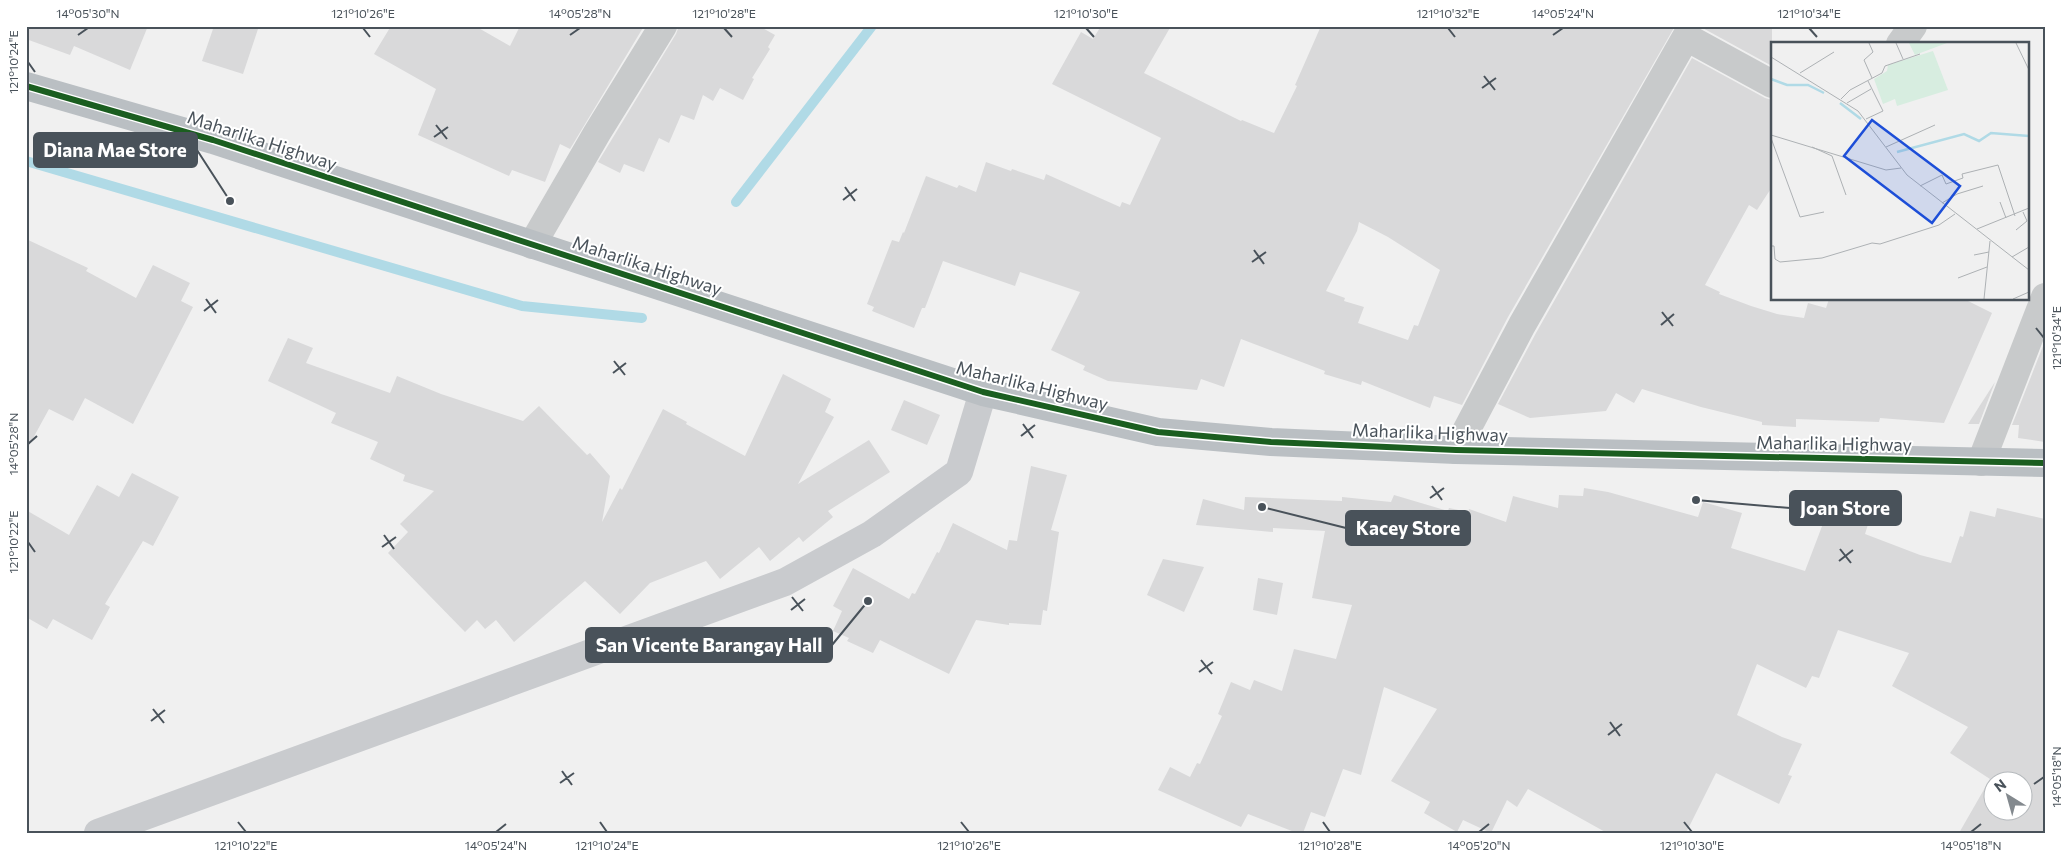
<svg xmlns="http://www.w3.org/2000/svg" width="2071" height="859" viewBox="0 0 2071 859" font-family="Commissioner,sans-serif">
<style>
.lines{fill:none;stroke-linecap:round;stroke-linejoin:round}
.stream{stroke:#b0dae6;stroke-width:10}
.building{fill:#d9d9da;fill-rule:evenodd}
.street{stroke:#c8cacb;stroke-width:28}
.secondary{stroke:#c9cbce;stroke-width:28}
.highway{stroke:#babfc3;stroke-width:28}
.cycleway-casing{stroke:#fff;stroke-width:9}
.cycleway{stroke:#1b5e20;stroke-width:6}
.ticks{fill:none;stroke:#49525a;stroke-width:2}
.labels{text-anchor:middle;stroke-width:4;stroke-linejoin:round;paint-order:stroke}
.street-label{font-size:18px;fill:#49525a;stroke:#fff}
.inset-river{fill:none;stroke:#b0dae6;stroke-width:2.5}
.inset-road{fill:none;stroke:#adb1b4;stroke-width:1}
.view{fill:#1d4ed8;fill-opacity:0.15;stroke:#1d4ed8;stroke-width:2.5}
.inset-edge{fill:none;stroke:#49525a;stroke-width:2.5}
.leader{fill:none;stroke:#49525a;stroke-width:2}
.callout-dot{fill:#49525a;stroke:#fff;stroke-width:2}
.callout{fill:#49525a;stroke:#49525a;stroke-width:2}
.callout-label{font-size:19px;text-anchor:middle;font-weight:bold;fill:#fff}
.neatline{fill:none;stroke:#49525a;stroke-width:2}
.ticks-label{font-size:12px;text-anchor:middle;fill:#49525a}
</style>
<rect width="100%" height="100%" fill="#f0f0f0"/>
<g class="lines">
<!-- stream -->
<g class="stream">
<path d="M26,161L522,306L642,318"/>
<path d="M736,202L872,26"/>
</g>
</g>
<!-- building -->
<g class="building">
<path d="M26,26H148L130,70L74,46L70,55L26,39Z"/>
<path d="M214,26H259L243,74L202,61Z"/>
<path d="M391,26H475L510,46L520,26H644L570,149L560,144L545,182L512,170L509,176L418,135L436,89L374,54Z"/>
<path d="M679,26H759L775,35L768,47L770,49L752,78L754,79L743,100L720,88L713,101L703,95L694,120L681,115L669,143L659,138L644,172L624,164L620,173L598,162L676,34Z"/>
<path d="M1101,26H1171L1144,73L1241,121L1242,120L1274,133L1297,86L1295,85L1321,26H1675L1508,317L1462,405L1434,396L1430,408L1362,381L1361,385L1324,374L1325,371L1241,339L1224,387L1201,379L1197,390L1108,381L1083,370L1085,366L1051,350L1080,292L1020,272L1015,286L943,261L925,308H922L914,328L872,311L874,307L867,304L892,240L899,242L903,232L904,233L926,176L957,188L959,185L976,192L986,162L1011,171L1012,169L1044,180L1046,174L1120,207L1122,202L1130,205L1161,138L1052,84L1081,32L1093,39ZM1359,222L1388,237L1440,270L1418,326L1414,325L1408,340L1358,323L1364,307L1344,301L1345,298L1326,291L1357,231Z"/>
<path d="M1699,26H1772V66Z"/>
<path d="M1692,58L1765,98L1772,100V187L1757,210L1749,205L1705,285L1720,292L1719,294L1751,306L1777,314L1804,318L1808,303L1826,308L1829,299H1964L1992,313L1944,423L1880,418L1879,422L1796,419V427L1762,425V422L1701,407L1642,389L1634,403L1616,393L1606,411L1530,418L1498,404L1536,333Z"/>
<path d="M26,239L88,268L86,271L136,298L153,265L190,283L181,301L193,307L133,424L85,398L73,421L49,409L26,451Z"/>
<path d="M288,338L313,348L306,363L390,393L397,376L441,394L523,421L539,406L587,455L590,453L610,476L602,522L620,488L622,490L663,409L687,422L686,424L745,456L783,374L831,399L825,412L834,417L798,484L869,440L890,472L828,511L833,517L803,542L799,537L770,561L759,547L720,579L706,561L650,583L620,614L585,581L514,642L496,620L485,629L477,620L465,632L388,553L408,532L400,524L434,491L403,481L405,475L370,459L378,442L331,423L336,413L268,381Z"/>
<path d="M2045,341V442L2018,438L2019,425H2012Z"/>
<path d="M1995,382L1979,424H1968Z"/>
<path d="M904,400L940,415L927,445L891,430Z"/>
<path d="M1031,466L1067,475L1051,530L1059,532L1047,611L1043,610L1041,625L1009,623V625L976,620L949,674L880,640L873,653L847,641L849,638L833,631L842,611L833,606L853,568L909,599L912,593L915,594L937,552L939,553L953,523L1007,550L1009,540L1017,541Z"/>
<path d="M132,473L179,497L153,546L143,541L105,604L110,607L92,640L53,619L47,629L26,617V510L69,535L97,485L119,497Z"/>
<path d="M1584,488L1608,492L1698,517L1703,502L1742,513L1731,548L1805,571L1824,521L1835,526L1840,509L1870,518L1865,534L1920,555L1951,563L1960,536L1963,537L1970,511L1995,517L1997,508L2045,519V833H1959L1990,779L1950,753L1968,727L1892,686L1909,653L1838,630L1819,678L1812,676L1806,688L1757,664L1737,715L1782,737L1802,744L1788,775L1792,776L1779,804L1716,773L1686,833H1607L1528,789L1517,807L1507,800L1491,833L1463,820L1457,832L1424,813L1430,802L1391,781L1437,709L1384,687L1361,775L1343,769L1325,817L1311,812L1303,833H1297L1248,814L1241,827L1158,790L1170,767L1190,777L1197,763L1200,764L1222,716L1218,714L1231,682L1250,690L1254,680L1282,691L1294,649L1336,659L1352,605L1312,598L1325,531L1273,528V532L1196,525L1203,499L1244,510L1245,497L1342,501V497L1391,502L1394,495L1448,511L1449,508L1468,512L1469,509L1506,522L1513,496L1558,508L1559,495L1583,496ZM1994,782H2024V812H1994Z"/>
<path d="M1163,559L1204,567L1184,612L1147,595Z"/>
<path d="M1258,578L1283,583L1277,615L1253,610Z"/>
</g>
<g class="lines">
<!-- street -->
<g class="street">
<path d="M1900,44L1913,26"/>
<path d="M532,245L597,133L663,26"/>
<path d="M1456,450L1522,325L1686,37L1772,84"/>
<path d="M1981,462L2045,297"/>
</g>
<!-- secondary -->
<path class="secondary" d="M98,833L785,582L872,534L959,472L983,392"/>
<!-- highway -->
<path class="highway" d="M26,86L213,140L983,392L1158,432L1271,442L1456,450L2045,463"/>
<defs>
<path id="cycleway" d="M26,86L213,140L983,392L1158,432L1271,442L1456,450L2045,463"/>
</defs>
<!-- cycleway casing -->
<use href="#cycleway" class="cycleway-casing"/>
<!-- cycleway -->
<use href="#cycleway" class="cycleway"/>
</g>
<!-- ticks -->
<path class="ticks" d="M363,28L370,37M724,28L732,37M1086,28L1094,37M1448,28L1455,37M1809,28L1817,37M78,35L88,28M570,35L580,28M1553,35L1563,28M28,62L35,72M1484,76L1495,90M1482,88L1496,78M436,125L447,139M434,137L448,127M845,187L855,201M843,200L857,189M1254,250L1264,264M1252,262L1266,252M206,299L216,313M204,311L218,300M1662,312L1673,326M1661,325L1674,314M2036,328L2044,338M614,361L625,375M613,373L626,363M1023,424L1033,438M1021,436L1035,425M28,444L37,436M1432,486L1442,500M1430,498L1444,488M384,535L394,549M28,542L35,552M382,547L396,537M1840,549L1851,563M1839,561L1853,550M792,597L803,611M791,610L805,599M1201,660L1212,674M1199,672L1213,662M153,709L164,723M151,721L165,710M1610,722L1620,736M1608,735L1622,724M562,771L572,785M560,783L574,773M2034,784L2044,777M238,822L246,832M600,822L607,832M961,822L969,832M1323,822L1330,832M1684,822L1692,832M496,832L506,824M1479,832L1489,824M1971,832L1981,824"/>
<g class="labels">
<!-- street labels -->
<g class="street-label">
<text transform="translate(262 141) rotate(18)" y="6">Maharlika Highway</text>
<text transform="translate(647 266) rotate(18)" y="6">Maharlika Highway</text>
<text transform="translate(1032 386) rotate(14)" y="6">Maharlika Highway</text>
<text transform="translate(1430 433) rotate(2)" y="6">Maharlika Highway</text>
<text transform="translate(1834 444) rotate(1)" y="6">Maharlika Highway</text>
</g>
</g>
<!-- overview -->
<g transform="translate(1771 42)">
<rect width="258" height="258" fill="#f0f0f0"/>
<path d="M138,1H176L144,13ZM162,9L177,48L126,64L124,57L112,62L103,37L116,29L117,23Z" fill="#d7ede0"/>
<path class="inset-river" d="M0,37L16,43H37L53,51M69,61L90,77M126,110L193,92L208,99L220,91L258,94"/>
<path class="inset-road" d="M98,1L102,10L93,18L101,36M125,1L132,17M245,1L258,28M0,15L87,69L136,133L258,228M29,31L63,10M70,57L79,48L111,31L114,24L149,12M76,61L100,47M95,77L112,69L97,39M0,93L115,128L130,126M0,96L29,175L53,170M41,105L61,114L75,153M115,105L164,83M149,144L171,133L175,142L192,136L191,132L227,123L244,174M229,160L235,176M171,161L186,152L212,144M206,187L258,166M245,188L256,179L252,170M0,204H3L4,217L9,220L51,216L101,201L109,202L168,183L184,172M203,213L218,210M241,215L258,205M187,236L216,225M213,257L219,199M242,257L258,250"/>
<path class="view" d="M101,78L189,144L161,181L73,114Z"/>
<rect width="258" height="258" class="inset-edge"/>
</g>
<!-- callouts -->
<path class="leader" d="M230 201L197 150M1696 500L1790 508M1262 507L1346 528M868 601L832 645"/>
<g class="callout-dot">
<circle cx="230" cy="201" r="5"/>
<circle cx="1696" cy="500" r="5"/>
<circle cx="1262" cy="507" r="5"/>
<circle cx="868" cy="601" r="5"/>
</g>
<g class="callout">
<rect x="34" y="133" width="163" height="34" rx="5"/>
<rect x="1790" y="491" width="111" height="34" rx="5"/>
<rect x="1346" y="511" width="124" height="34" rx="5"/>
<rect x="586" y="628" width="246" height="34" rx="5"/>
</g>
<g class="callout-label">
<text x="115" y="157">Diana Mae Store</text>
<text x="1845" y="515">Joan Store</text>
<text x="1408" y="535">Kacey Store</text>
<text x="709" y="652">San Vicente Barangay Hall</text>
</g>
<!-- border -->
<rect width="2071" height="859" fill="none" stroke="#ffffff" stroke-width="55"/>
<!-- north arrow -->
<g transform="translate(2008 796) rotate(323)"><circle r="24" fill="#ffffff" stroke="#b6babd"/>
<path d="M0-4L9 19L0 12L-9 19Z" fill="#83898e"/>
<text y="-8" font-size="14" font-weight="bold" text-anchor="middle" fill="#49525a">N</text>
</g>
<rect x="28" y="28" width="2016" height="804" class="neatline"/>
<g class="ticks-label">
<text x="88" y="18">14°05'30"N</text>
<text x="363" y="18">121°10'26"E</text>
<text x="580" y="18">14°05'28"N</text>
<text x="724" y="18">121°10'28"E</text>
<text x="1086" y="18">121°10'30"E</text>
<text x="1448" y="18">121°10'32"E</text>
<text x="1563" y="18">14°05'24"N</text>
<text x="1809" y="18">121°10'34"E</text>
<text transform="translate(14 62) rotate(-90)" y="4">121°10'24"E</text>
<text transform="translate(2057 338) rotate(-90)" y="4">121°10'34"E</text>
<text transform="translate(14 444) rotate(-90)" y="4">14°05'28"N</text>
<text transform="translate(14 542) rotate(-90)" y="4">121°10'22"E</text>
<text transform="translate(2057 777) rotate(-90)" y="4">14°05'18"N</text>
<text x="246" y="850">121°10'22"E</text>
<text x="496" y="850">14°05'24"N</text>
<text x="607" y="850">121°10'24"E</text>
<text x="969" y="850">121°10'26"E</text>
<text x="1330" y="850">121°10'28"E</text>
<text x="1479" y="850">14°05'20"N</text>
<text x="1692" y="850">121°10'30"E</text>
<text x="1971" y="850">14°05'18"N</text>
</g>
</svg>
